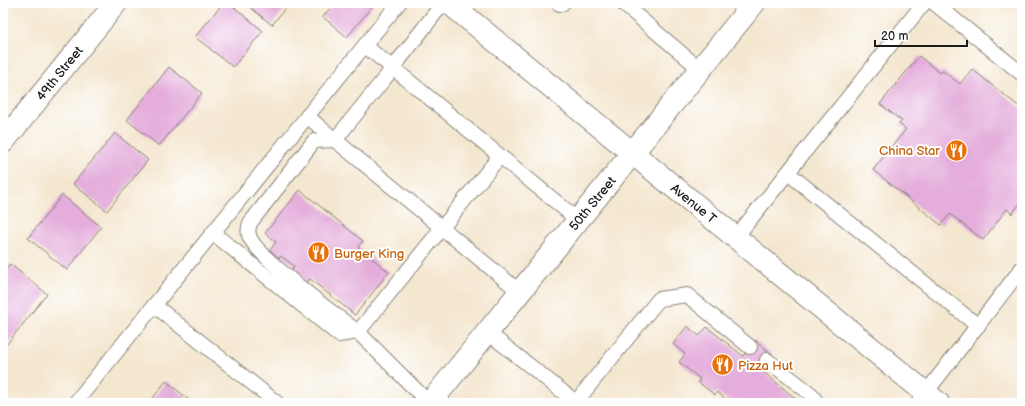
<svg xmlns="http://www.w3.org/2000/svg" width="1025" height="406" viewBox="0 0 1025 406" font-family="'Balsamiq Sans',sans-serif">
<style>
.building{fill:#e4addb}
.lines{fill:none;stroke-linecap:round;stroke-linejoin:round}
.service-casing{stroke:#888276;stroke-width:16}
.minor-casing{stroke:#888276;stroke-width:24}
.secondary-casing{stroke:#888276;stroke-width:24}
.service{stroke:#fff;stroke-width:14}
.minor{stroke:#fff;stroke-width:22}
.secondary{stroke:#fff;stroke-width:22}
.labels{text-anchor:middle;stroke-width:4;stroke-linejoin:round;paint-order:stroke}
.street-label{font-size:13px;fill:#1c1c1c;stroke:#fff}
.food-label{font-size:13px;fill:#c56008;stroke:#fff;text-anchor:start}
</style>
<rect width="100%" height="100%" fill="#fff"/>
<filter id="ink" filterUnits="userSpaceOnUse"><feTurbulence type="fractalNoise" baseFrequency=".025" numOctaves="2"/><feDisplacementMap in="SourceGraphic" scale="8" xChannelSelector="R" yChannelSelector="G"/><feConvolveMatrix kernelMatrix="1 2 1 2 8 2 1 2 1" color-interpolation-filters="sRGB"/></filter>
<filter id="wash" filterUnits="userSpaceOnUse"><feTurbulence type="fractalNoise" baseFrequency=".012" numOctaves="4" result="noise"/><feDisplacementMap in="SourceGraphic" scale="16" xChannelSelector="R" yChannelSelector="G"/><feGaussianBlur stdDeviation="0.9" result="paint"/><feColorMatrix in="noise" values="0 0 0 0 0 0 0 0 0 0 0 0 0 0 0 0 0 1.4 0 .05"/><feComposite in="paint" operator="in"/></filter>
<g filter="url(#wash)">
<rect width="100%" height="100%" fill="#f4e7d0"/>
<g id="blocks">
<!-- building -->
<g class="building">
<path d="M223,3H229L263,31L233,67L195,37Z"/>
<path d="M245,3H289L272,25Z"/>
<path d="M334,3H375L347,37L323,17Z"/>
<path d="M919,56L940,73L943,71L960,84L972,69L1022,109V191L1019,194L1022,197V201L1012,214L1007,209L983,240L950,214L941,225L873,170L906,129L899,124L902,121L880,104Z"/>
<path d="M169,67L202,93L159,146L127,120Z"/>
<path d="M115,133L148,160L107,211L73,184Z"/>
<path d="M300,190L363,241L358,247L389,272L355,315L310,279L306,283L291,271L294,266L281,256L279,258L270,250L276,242L265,233Z"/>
<path d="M62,195L101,227L67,270L28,238Z"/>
<path d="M10,264L47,294L7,344L3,341V273Z"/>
<path d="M687,326L699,336L707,327L743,356L755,340L772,354L760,369L795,398L790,403H730L717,392L715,395L698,382L700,379L679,362L685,354L673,344Z"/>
<path d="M166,381L193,403H149Z"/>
</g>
</g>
</g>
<g filter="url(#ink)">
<use href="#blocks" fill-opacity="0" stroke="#888276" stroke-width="1"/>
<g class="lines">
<defs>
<g id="service">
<path d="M558,3L560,4L563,3"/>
<path d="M622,3L700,69"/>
<path d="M934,3L1022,74"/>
<path d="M365,46L393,68L443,3"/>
<path d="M307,116L335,140"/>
<path d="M335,140L314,141L250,223C249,226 248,232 249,235C253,254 338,317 358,332L500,156"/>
<path d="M788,173L978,326"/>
<path d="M213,233L339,335L358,332L429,403"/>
<path d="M736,237L924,3"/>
<path d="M520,292L335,140L393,68L578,220"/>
<path d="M154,305L277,403"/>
<path d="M487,332L577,403"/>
<path d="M767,360L811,394L817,403"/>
<path d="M576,402L659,299L687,295L750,347"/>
<path d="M75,403L399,3"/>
<path d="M918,403L1022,268"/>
</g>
<g id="minor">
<path d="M449,3L938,403"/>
<path d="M3,142L116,3"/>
</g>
<path id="secondary" d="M430,403L754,3"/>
</defs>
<!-- service casing -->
<use href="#service" class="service-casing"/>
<!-- minor casing -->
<use href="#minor" class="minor-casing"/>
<!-- secondary casing -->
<use href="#secondary" class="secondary-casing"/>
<!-- service -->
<use href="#service" class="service"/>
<!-- minor -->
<use href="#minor" class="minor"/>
<!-- secondary -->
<use href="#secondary" class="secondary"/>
</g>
</g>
<!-- icons -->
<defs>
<symbol id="restaurant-disc" viewBox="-11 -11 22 22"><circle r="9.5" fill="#e8710a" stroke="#fff"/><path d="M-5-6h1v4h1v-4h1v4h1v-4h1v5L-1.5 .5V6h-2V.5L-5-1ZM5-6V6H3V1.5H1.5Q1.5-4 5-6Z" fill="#fff"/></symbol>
</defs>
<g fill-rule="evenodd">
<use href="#restaurant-disc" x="944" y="138" width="25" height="25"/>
<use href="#restaurant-disc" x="306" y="240" width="25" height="25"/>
<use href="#restaurant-disc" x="710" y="352" width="25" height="25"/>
</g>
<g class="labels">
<!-- street labels -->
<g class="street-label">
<text transform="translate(59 73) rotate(-51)" y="5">49th Street</text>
<text transform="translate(592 203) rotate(-51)" y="5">50th Street</text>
<text transform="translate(694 203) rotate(39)" y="5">Avenue T</text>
</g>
<!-- food labels -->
<g class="food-label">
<text x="940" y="155" text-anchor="end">China Star</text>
<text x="334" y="258">Burger King</text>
<text x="738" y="370">Pizza Hut</text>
</g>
</g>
<!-- margin -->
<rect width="1025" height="406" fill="none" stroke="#fff" stroke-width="16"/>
<!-- scale -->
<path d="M875 40v6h92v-6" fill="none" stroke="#1c1c1c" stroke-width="2"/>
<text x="881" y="40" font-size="12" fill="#1c1c1c" stroke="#ffffff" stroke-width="3" paint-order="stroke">20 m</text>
</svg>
